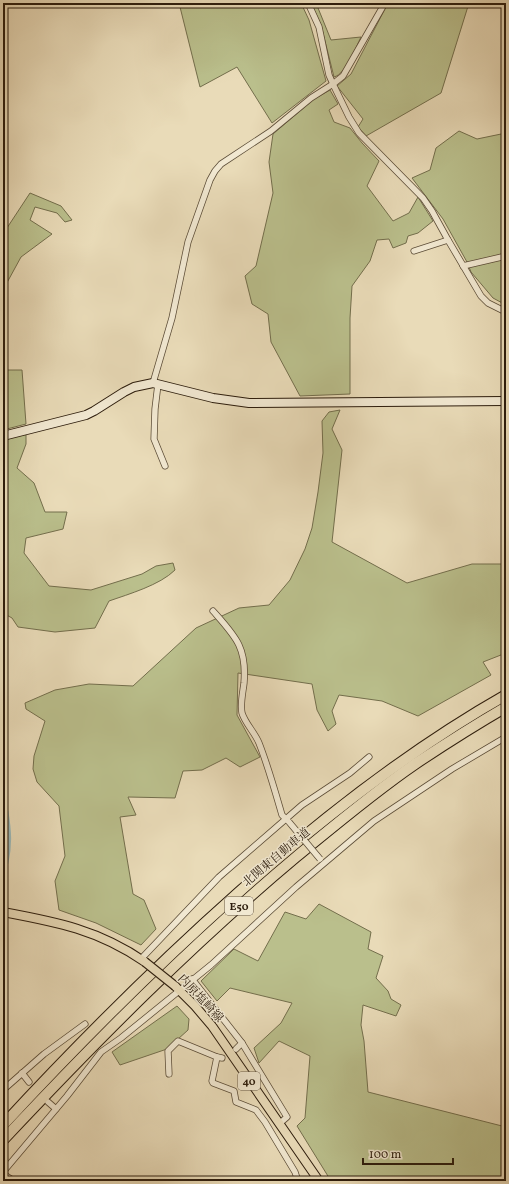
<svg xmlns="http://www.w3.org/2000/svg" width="509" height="1184" viewBox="0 0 509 1184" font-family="Vollkorn,'Noto Serif JP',serif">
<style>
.green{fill:#babf8c;stroke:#736e4c}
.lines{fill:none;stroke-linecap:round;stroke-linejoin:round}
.river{stroke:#9bb9b9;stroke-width:11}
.street-casing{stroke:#5b4c37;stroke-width:7}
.secondary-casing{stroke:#2c1c0c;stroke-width:10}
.primary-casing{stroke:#2c1c0c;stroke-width:10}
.highway-casing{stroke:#2c1c0c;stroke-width:12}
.street{stroke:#f1e8d1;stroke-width:5.5}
.secondary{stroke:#f1e8d1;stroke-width:8}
.primary{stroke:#e9dbb8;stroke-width:8}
.highway{stroke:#e9dbb8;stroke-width:10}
.street-bridge-casing{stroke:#5b4c37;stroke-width:7;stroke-linecap:butt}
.primary-bridge-casing{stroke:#2c1c0c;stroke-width:10;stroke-linecap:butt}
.street-bridge{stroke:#f1e8d1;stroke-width:5.5}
.primary-bridge{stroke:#e9dbb8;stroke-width:8}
.labels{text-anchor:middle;stroke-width:3;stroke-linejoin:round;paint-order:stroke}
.shield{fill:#f1e8d1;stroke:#675947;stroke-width:1}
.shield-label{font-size:11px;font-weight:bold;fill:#2c1c0c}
.street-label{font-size:12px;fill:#2c1c0c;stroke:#f1e8d1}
</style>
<rect width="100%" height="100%" fill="#e9dbb8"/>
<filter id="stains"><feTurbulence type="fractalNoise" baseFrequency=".005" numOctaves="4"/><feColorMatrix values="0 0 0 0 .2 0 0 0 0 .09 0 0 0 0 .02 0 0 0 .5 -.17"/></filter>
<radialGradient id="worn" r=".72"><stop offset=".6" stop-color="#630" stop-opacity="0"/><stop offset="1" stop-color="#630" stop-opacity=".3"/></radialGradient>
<!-- green -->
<g class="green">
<path d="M179,3H301L309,20L326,81L272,123L237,67L200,87Z"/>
<path d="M311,3H316L331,40L361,37C356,47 346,74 334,77L321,25Z"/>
<path d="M387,3H469L441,93L366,136L358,127L363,119L337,86L351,74L386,7Z"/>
<path d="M330,90L338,104L329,110L334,122L350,128L362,143L379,161L367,186L393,221L409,213L418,197L433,221L418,233L408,236L406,243L393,248L389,239L377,240L370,261L352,286L350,318V394L300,396L271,342L268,314L252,304L245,276L256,266L273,193L269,162L273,134L314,99Z"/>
<path d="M459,131L477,139L506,133V305L493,298L471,272L467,262L443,219L412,178L430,170L436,148Z"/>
<path d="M30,193L61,206L72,220L65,222L57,213L35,207L30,220L52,234L21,257L3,290V234Z"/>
<path d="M3,370H22L26,424L3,430Z"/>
<path d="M340,410L332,429L342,450L332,542L407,583L472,564H506V653L483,662L491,675L418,716L382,701L339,695L332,711L336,724L328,731L317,710L312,684L238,673L237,715L260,757L240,767L226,758L202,770L183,771L175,798L128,797L136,815L120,817L133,894L144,900L156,929L141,945L96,923L59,910L55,881L65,856L59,806L37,782L33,769L34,756L45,721L26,709L25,703L55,690L89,684L133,686L196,628L239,608L269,605L290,580L305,549L312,528L318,492L323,453L322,421L329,412Z"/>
<path d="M26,434V444L17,468L34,483L45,512H67L63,529L26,538L24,553L49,586L91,590L142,574L156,566L173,563L175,570C160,585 129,594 109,601L95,628L55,632L18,627L12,618L3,613V440Z"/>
<path d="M319,904L371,932L368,949L383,956L376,978L388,991L391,999L401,1005L396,1016L363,1005L361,1025L364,1041L368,1092L506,1127V1181H331L297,1126L305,1118L310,1056L279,1041L259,1063L254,1048L281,1023L292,1003L230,988L217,1001L201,981L234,949L258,961L285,912L306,919Z"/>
<path d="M177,1006L189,1019L188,1030L167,1049L120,1065L112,1052Z"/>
</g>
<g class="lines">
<!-- river -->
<path class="river" d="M3,812C6,831 7,844 3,862"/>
<defs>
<g id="street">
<path d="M308,3L319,27L329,75L333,84L349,117L359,133L423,198L432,211L448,240L481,296L488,303L506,312"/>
<path d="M414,251L448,240"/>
<path d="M463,266L506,256"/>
<path d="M153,383L172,318L188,242L210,180L215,171L221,164L271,131L311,98L333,84L343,76L382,8L384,3"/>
<path d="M158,384L155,409L154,439L165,466"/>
<path d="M213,611C235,636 247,647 244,683C243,692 240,704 242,713C245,723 255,733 259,743C268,766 275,791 282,815L287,820"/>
<path d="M141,959L219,877L302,805L350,773L369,757"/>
<path d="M192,979L242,1043L287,1117L279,1124"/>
<path d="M236,1049L242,1043"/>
<path d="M217,1057L212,1081L213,1083L234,1091L236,1102L256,1110L265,1122L295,1172L298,1181"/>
<path d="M22,1073L29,1082"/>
<path d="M169,1074L168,1051L178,1041L217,1057L222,1058"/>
<path d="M3,1090L44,1054L85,1024"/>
<path d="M48,1102L56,1109"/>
<path d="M3,1172L67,1096L101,1052L121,1038L211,965L296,887L374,821L452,769L506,737"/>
<path d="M3,1174L14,1181"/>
</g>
<path id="secondary" d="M3,436L86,415L94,411L124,392L134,387L153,383L213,398L249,403L506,401"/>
<g id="primary">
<path d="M3,912C57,922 99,930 145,962"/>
<path d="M175,986L195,1006L212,1026L319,1181"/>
</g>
<g id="highway">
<path d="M3,1125C78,1044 156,966 238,893C321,819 409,750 506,695"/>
<path d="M3,1140C96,1041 192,944 296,857C335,825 374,792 415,764C445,744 475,725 506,707"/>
</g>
</defs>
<!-- street casing -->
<use href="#street" class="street-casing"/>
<!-- secondary casing -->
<use href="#secondary" class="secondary-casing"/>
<!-- primary casing -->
<use href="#primary" class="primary-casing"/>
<!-- highway casing -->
<use href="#highway" class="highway-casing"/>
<!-- street -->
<use href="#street" class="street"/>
<!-- secondary -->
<use href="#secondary" class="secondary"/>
<!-- primary -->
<use href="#primary" class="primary"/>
<!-- highway -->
<use href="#highway" class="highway"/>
<defs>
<path id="street-bridge" d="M289,822L320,859"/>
<path id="primary-bridge" d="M145,962L175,986"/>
</defs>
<!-- street-bridge casing -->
<use href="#street-bridge" class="street-bridge-casing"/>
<!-- primary-bridge casing -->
<use href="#primary-bridge" class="primary-bridge-casing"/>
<!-- street-bridge -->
<use href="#street-bridge" class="street-bridge"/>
<!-- primary-bridge -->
<use href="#primary-bridge" class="primary-bridge"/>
</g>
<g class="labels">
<!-- shield labels -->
<g class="shield">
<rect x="225" y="897" width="28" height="18" rx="3"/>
<rect x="238" y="1072" width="22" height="18" rx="3"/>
</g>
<g class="shield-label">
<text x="239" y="910">E50</text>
<text x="249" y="1085">40</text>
</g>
<!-- street labels -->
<g class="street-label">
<text transform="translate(276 857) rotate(-40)" y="4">北関東自動車道</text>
<text transform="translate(201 998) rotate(47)" y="4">内原塩崎線</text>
</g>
</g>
<!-- margin -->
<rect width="509" height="1184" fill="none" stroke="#e9dbb8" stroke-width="16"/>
<rect x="4" y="4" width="501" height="1176" fill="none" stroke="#2c1c0c" stroke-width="2"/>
<rect x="8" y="8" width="493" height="1168" fill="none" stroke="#2c1c0c"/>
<!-- scale -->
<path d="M363 1158v6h90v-6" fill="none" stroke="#2c1c0c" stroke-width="2"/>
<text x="369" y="1158" font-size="12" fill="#2c1c0c" stroke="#f1e8d1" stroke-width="3" paint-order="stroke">100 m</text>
<rect width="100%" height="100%" filter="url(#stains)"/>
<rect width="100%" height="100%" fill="url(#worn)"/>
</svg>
